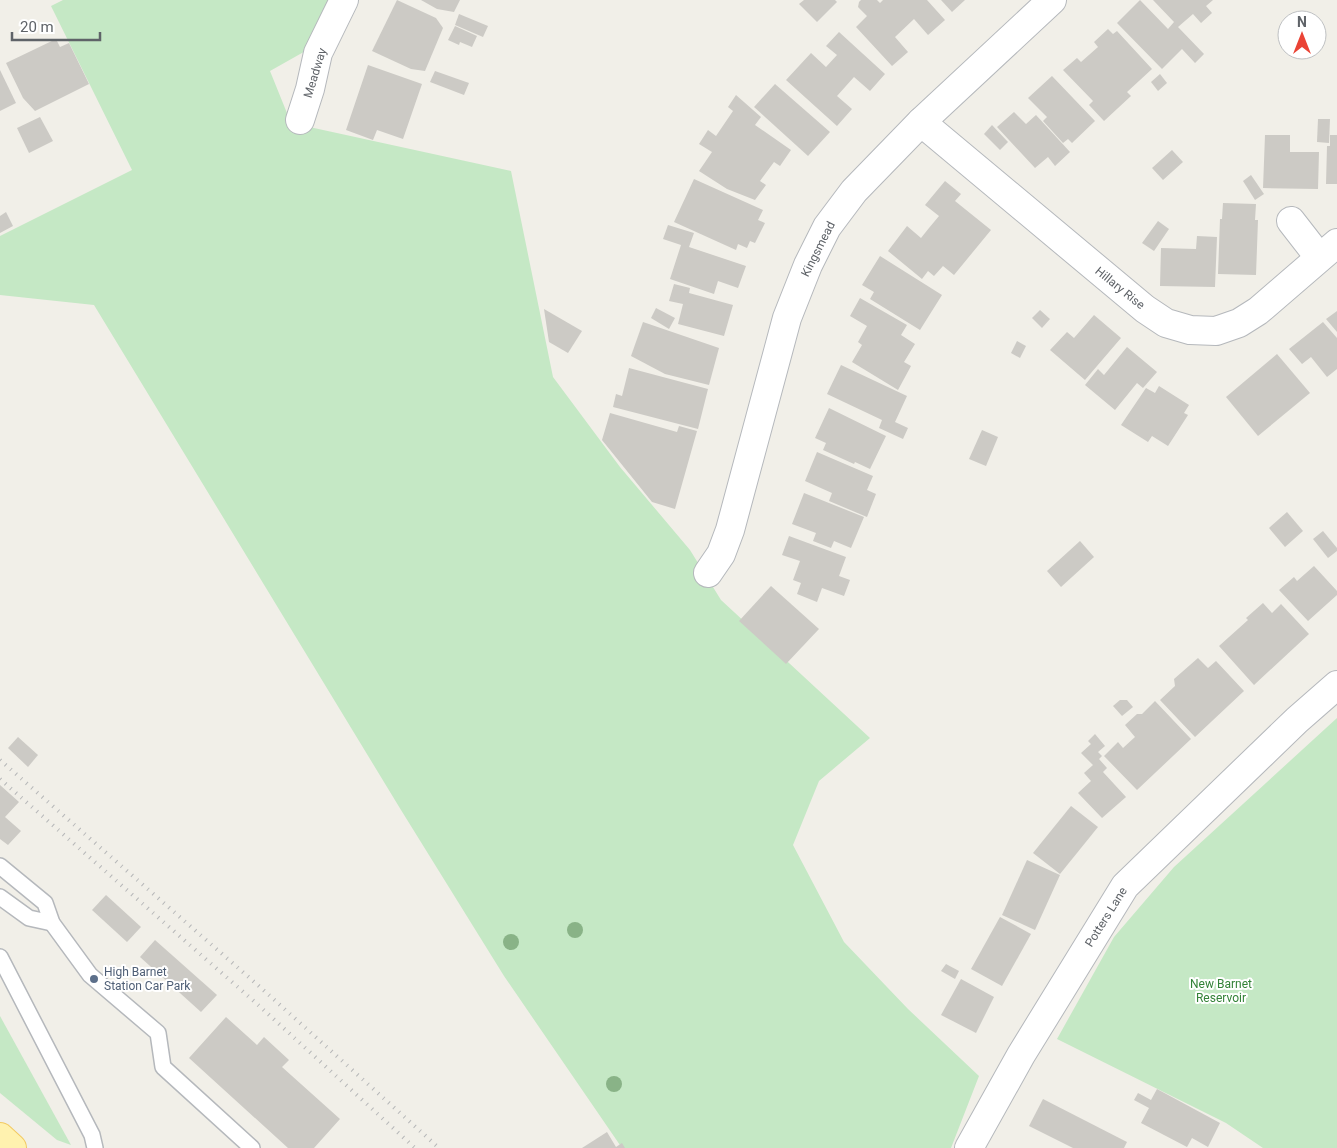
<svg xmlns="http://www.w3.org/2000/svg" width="1337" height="1148" viewBox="0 0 1337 1148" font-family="Roboto,sans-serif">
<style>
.green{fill:#c5e8c5}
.building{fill:#cccac5}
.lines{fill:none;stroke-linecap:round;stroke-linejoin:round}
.lane-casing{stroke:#b5b8bc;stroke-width:18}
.street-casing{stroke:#b5b8bc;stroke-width:30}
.primary-casing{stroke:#f2c960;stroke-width:30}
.lane{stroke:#fff;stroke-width:15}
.street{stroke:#fff;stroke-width:28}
.primary{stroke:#fff2af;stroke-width:28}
.rail{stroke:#b6b7b8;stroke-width:4;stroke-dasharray:1 6;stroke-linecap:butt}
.tree{fill:#89b387}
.service-dot{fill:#5c6f8a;stroke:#fff;stroke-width:2}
.labels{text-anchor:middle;stroke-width:4;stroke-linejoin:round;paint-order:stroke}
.street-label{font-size:12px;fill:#5f6368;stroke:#fff}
.service-label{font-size:12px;fill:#4e5e75;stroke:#fff;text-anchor:start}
.park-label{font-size:12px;fill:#348238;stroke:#fff}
</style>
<rect width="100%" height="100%" fill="#f1efe8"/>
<!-- green -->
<g class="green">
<path d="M63,0H333L309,49L270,71L291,123L511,171L553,377L620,467L690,550L721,600L870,738L819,781L793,845L844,942L908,1009L979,1076L951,1148H622L504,976L401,810L94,305L0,295V236L132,170L51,6Z"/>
<path d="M1337,718V1148H1263L1226,1123L1057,1039L1114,937L1174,867Z"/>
<path d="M0,1016L71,1145L57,1140L0,1093Z"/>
</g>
<!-- building -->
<g class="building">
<path d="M397,0L436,18L443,28L425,71L411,69L372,51Z"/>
<path d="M421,0H460L454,12L437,9Z"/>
<path d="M804,0H835L837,2L817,22L799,4Z"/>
<path d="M861,0H877L880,3L883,0H927L945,20L928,35L914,19L895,37L908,52L892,66L856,27L867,16L858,7L859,2Z"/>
<path d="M941,0H965L952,12Z"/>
<path d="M1140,0L1168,29L1174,22L1153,0H1213L1206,6L1212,13L1201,23L1193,14L1178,27L1204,54L1195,63L1182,49L1162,69L1117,23Z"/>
<path d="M459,14L488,26L483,37L455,25Z"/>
<path d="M455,26L477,36L472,47L460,42L459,45L448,40Z"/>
<path d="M1108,29L1113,34L1117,31L1152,69L1127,92L1131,96L1104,121L1089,105L1093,101L1063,70L1077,58L1081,62L1098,47L1094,42Z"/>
<path d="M839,32L885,74L870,91L854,77L837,96L852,109L837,126L786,80L811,53L826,67L837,55L826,46Z"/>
<path d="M56,39L60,47L69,43L89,84L35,111L23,98L6,63Z"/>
<path d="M368,65L422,84L403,139L377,130L373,140L346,130Z"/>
<path d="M0,70L16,103L0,111Z"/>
<path d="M435,71L469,83L464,95L430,82Z"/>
<path d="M1160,74L1167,83L1158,91L1151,82Z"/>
<path d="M1052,76L1095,121L1072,143L1068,139L1063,143L1043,121L1047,117L1028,98Z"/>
<path d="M775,84L830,132L808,156L754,107Z"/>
<path d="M736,95L761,117L755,125L791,150L780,166L774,162L760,181L766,185L755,200L727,189L699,171L712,152L699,144L708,130L716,136L733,111L728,107Z"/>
<path d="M1014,112L1026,124L1036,115L1070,152L1055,166L1048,157L1035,168L997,127Z"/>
<path d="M40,117L53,141L29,153L17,128Z"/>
<path d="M1318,119H1330L1329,143L1317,142Z"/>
<path d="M992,125L1008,142L1000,150L984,134Z"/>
<path d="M1265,135H1290V152H1319L1318,189L1263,188Z"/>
<path d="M1330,135H1337V184H1326L1327,146H1330Z"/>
<path d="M1172,150L1183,162L1163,180L1152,168Z"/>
<path d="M1251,175L1264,194L1255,200L1243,181Z"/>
<path d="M694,179L763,210L758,220L765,223L755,243L750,241L747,248L738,244L736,250L674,222Z"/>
<path d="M945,181L961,194L955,201L991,230L954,275L943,266L934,276L928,271L922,279L888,251L907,226L921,238L929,228L939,216L925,205Z"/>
<path d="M1223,203L1256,204L1255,220H1258L1256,275L1218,274L1220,219H1222Z"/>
<path d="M6,212L13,226L0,233V216Z"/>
<path d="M1158,221L1169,229L1154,251L1142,243Z"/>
<path d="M668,225L694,233L689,247L746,266L738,288L718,281L714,294L670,279L681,245L663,239Z"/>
<path d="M1197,236L1217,237L1215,287L1160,286L1161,248L1196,249Z"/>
<path d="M880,256L942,295L920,330L870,299L874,292L862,285Z"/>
<path d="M674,284L690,288L689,293L733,305L724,336L678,324L683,304L669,301Z"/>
<path d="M860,298L907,325L901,335L915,344L904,362L911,366L898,390L852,362L862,345L858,342L867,326L850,316Z"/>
<path d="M656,308L675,318L669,329L651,318Z"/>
<path d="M544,309L582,331L568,353L549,342Z"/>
<path d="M1040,310L1050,319L1042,328L1032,318Z"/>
<path d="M1337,311V332L1326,319Z"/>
<path d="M1094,315L1121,338L1085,380L1050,350L1067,332L1074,338Z"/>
<path d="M643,322L719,348L709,385L665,374L631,356Z"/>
<path d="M1323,322L1337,338V369L1327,377L1311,357L1302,364L1289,349Z"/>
<path d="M1017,341L1026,346L1020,358L1011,353Z"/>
<path d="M1127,347L1157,372L1143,388L1137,383L1115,410L1085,385L1098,369L1104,375Z"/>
<path d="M1277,354L1310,393L1258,436L1226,397Z"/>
<path d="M841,365L907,396L895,422L908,428L903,439L879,428L882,420L827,394Z"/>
<path d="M629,368L708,389L698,429L613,407L616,394L622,396Z"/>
<path d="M1159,386L1189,405L1184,413L1188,415L1168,446L1152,436L1148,442L1121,425L1146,388L1155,393Z"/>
<path d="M829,408L886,436L870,469L855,462L854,464L823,450L826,443L815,438Z"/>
<path d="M610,413L677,432L679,426L697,431L675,509L652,502L602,440Z"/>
<path d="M982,430L998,437L986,466L969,459Z"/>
<path d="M817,452L873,476L867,490L876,494L867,517L829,501L832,493L805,481Z"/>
<path d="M804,493L864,517L851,548L834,541L831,548L813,541L816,533L792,524Z"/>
<path d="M1287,512L1303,531L1285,547L1269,528Z"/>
<path d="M1323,531L1337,548V551L1328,558L1313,539Z"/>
<path d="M789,536L846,557L839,576L850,580L844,596L822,588L817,602L797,594L801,583L793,580L800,561L782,555Z"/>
<path d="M1080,541L1094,557L1061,587L1047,571Z"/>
<path d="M1314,566L1337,591V595L1308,621L1279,590L1294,577L1297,581Z"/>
<path d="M771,586L819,629L786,664L739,621Z"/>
<path d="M1263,603L1272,613L1281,604L1309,634L1254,685L1219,646L1248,620L1246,618Z"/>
<path d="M1198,658L1208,668L1216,661L1244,691L1195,737L1160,700L1175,686L1174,679Z"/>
<path d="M1120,700H1127L1133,707L1122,716L1113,706Z"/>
<path d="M1155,701L1191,739L1137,790L1104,756L1118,742L1123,748L1135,737L1125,725L1137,714H1142Z"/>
<path d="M1095,734L1105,746L1098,752L1102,756L1099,759L1107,768L1103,772L1126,797L1102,818L1078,793L1091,781L1084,773L1093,765L1081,753L1091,744L1088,741Z"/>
<path d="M18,737L38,755L28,767L8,748Z"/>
<path d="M0,785L19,802L5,817L21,831L8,845L0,839Z"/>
<path d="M1071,806L1098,827L1060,874L1033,853Z"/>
<path d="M1027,860L1060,875L1035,930L1002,915Z"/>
<path d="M106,895L141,927L127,942L92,910Z"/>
<path d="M1000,917L1031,934L1002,986L971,969Z"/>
<path d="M155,940L217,995L201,1012L140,957Z"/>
<path d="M946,964L959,971L955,979L941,971Z"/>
<path d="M961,979L994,997L976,1033L941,1015Z"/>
<path d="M226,1017L257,1045L264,1037L289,1060L282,1067L340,1119L314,1148H288L189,1058Z"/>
<path d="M1157,1089L1220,1123L1208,1147L1192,1138L1187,1147L1141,1123L1149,1108L1134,1100L1138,1093L1151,1100Z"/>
<path d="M1043,1099L1127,1142L1124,1148H1073L1029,1126Z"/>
<path d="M607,1132L616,1147L622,1143L625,1148H582Z"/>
</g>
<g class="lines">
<defs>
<g id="lane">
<path d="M0,866L45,903L52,923L90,975L158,1033L163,1067L252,1148"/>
<path d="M0,897L29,918L52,923"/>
<path d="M0,957L92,1135L95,1148"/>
</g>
<g id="street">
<path d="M300,120L310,89L318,53L344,0"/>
<path d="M921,122L1145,309L1166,323L1190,330L1216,331L1239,323L1258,311L1337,243"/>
<path d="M1291,221L1319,257"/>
<path d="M708,573L721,554L730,530L787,318L808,265L827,227L854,191L921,122L1052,0"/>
<path d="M969,1148L1021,1055L1125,886L1297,720L1337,685"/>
</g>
<path id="primary" d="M0,1137L12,1148"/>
</defs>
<!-- lane casing -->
<use href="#lane" class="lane-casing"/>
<!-- street casing -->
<use href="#street" class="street-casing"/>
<!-- primary casing -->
<use href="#primary" class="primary-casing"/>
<!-- lane -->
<use href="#lane" class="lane"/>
<!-- street -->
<use href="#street" class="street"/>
<!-- primary -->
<use href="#primary" class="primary"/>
<!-- rail -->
<g class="rail">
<path d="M0,760L260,987L439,1148"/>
<path d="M0,779L256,1003L415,1148"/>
</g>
</g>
<!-- trees -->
<g class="tree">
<circle cx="575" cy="930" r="8"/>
<circle cx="511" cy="942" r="8"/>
<circle cx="614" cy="1084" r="8"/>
</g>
<!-- markers -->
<circle class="service-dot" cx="94" cy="979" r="5"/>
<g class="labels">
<!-- street labels -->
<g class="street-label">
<text transform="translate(315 73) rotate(-73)" y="4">Meadway</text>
<text transform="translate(818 249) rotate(-63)" y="4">Kingsmead</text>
<text transform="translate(1120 288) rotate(39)" y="4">Hillary Rise</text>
<text transform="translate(1106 917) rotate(-58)" y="4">Potters Lane</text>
</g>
<!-- service labels -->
<g class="service-label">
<text x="104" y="976">High Barnet<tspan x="104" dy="14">Station Car Park</tspan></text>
</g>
<!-- park labels -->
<g class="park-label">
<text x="1221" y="988">New Barnet<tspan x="1221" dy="14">Reservoir</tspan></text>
</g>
</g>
<!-- north arrow -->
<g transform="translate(1302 35)"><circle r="24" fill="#ffffff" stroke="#bfc1c3"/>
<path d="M0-4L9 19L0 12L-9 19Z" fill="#ea4335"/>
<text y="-8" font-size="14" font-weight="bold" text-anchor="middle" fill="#5f6368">N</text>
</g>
<!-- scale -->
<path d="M12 32v8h88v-8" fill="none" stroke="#5f6368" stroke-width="2.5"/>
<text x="20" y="32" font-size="15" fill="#5f6368" stroke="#ffffff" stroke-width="4" paint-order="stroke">20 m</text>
</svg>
